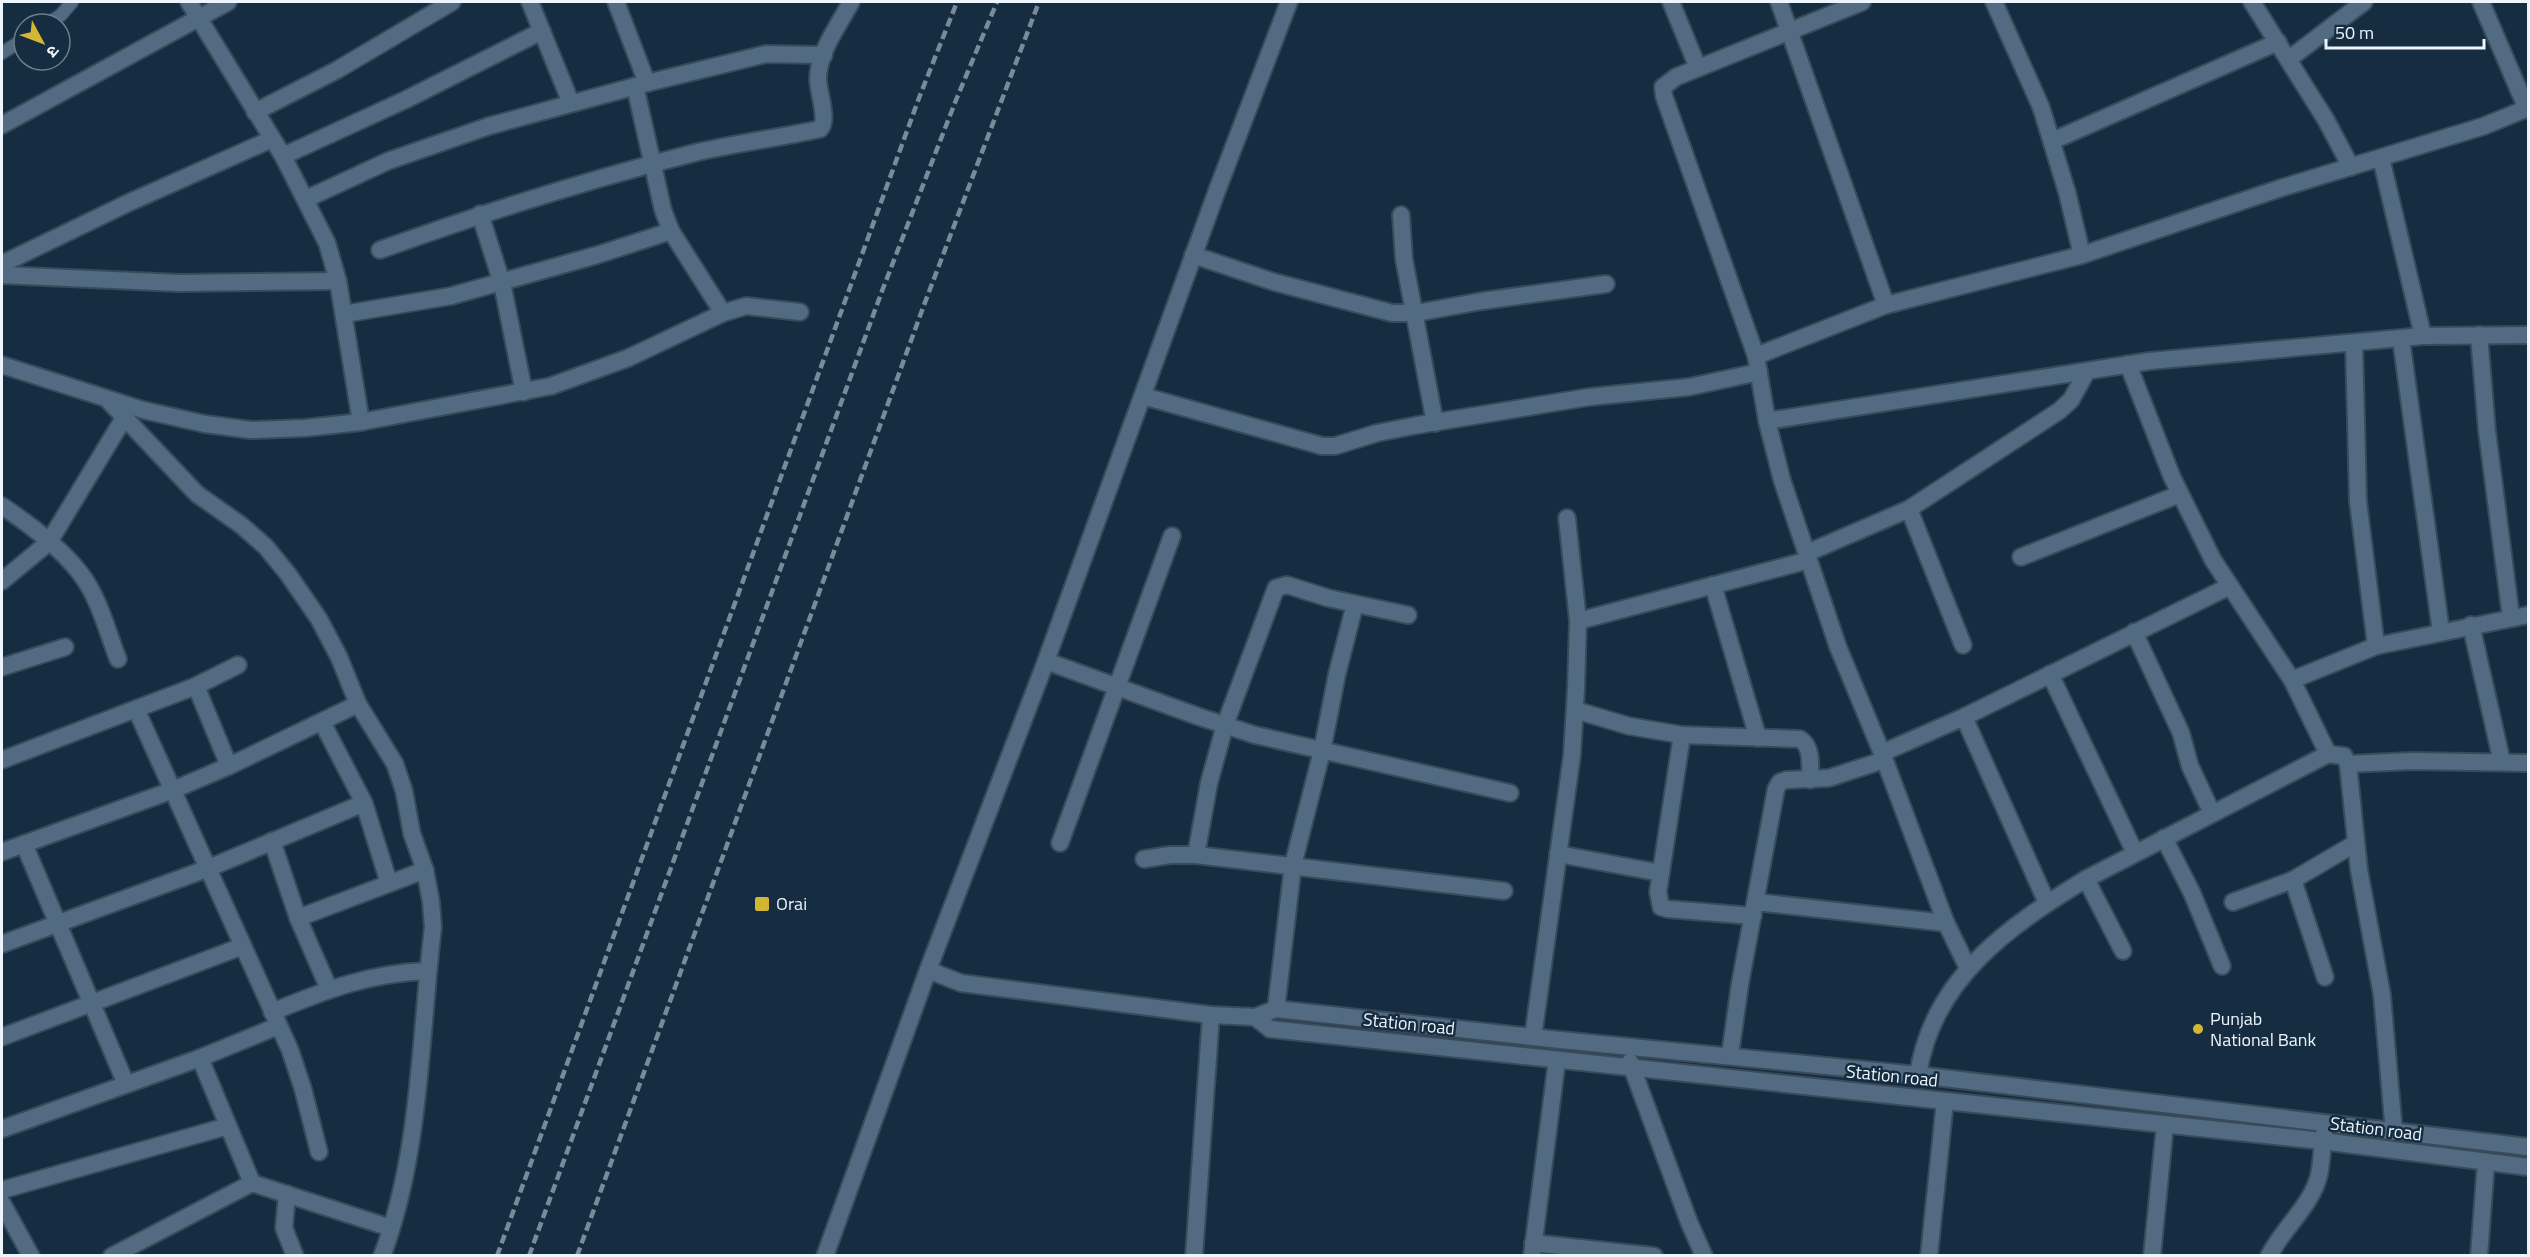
<svg xmlns="http://www.w3.org/2000/svg" width="2530" height="1257" viewBox="0 0 2530 1257" font-family="'Titillium Web','Noto Sans Devanagari',sans-serif">
<style>
.lines{fill:none;stroke-linecap:round;stroke-linejoin:round}
.service-casing{stroke:#394b5a;stroke-width:15}
.minor-casing{stroke:#394b5a;stroke-width:20}
.tertiary-casing{stroke:#394b5a;stroke-width:20}
.service{stroke:#526b83;stroke-width:12}
.minor{stroke:#526b83;stroke-width:16}
.tertiary{stroke:#526b83;stroke-width:16}
.rail{stroke:#798a98;stroke-width:4.5;stroke-dasharray:9 4.5;stroke-linecap:butt}
.poi-dot{fill:#d4b635;stroke:#162d41;stroke-width:2}
.labels{text-anchor:middle;stroke-width:5;stroke-linejoin:round;paint-order:stroke}
.poi-label{font-size:18px;fill:#ecf5fd;stroke:#162d41;text-anchor:start}
.street-label{font-size:18px;fill:#ecf5fd;stroke:#162d41}
</style>
<rect width="100%" height="100%" fill="#162d41"/>
<g class="lines">
<defs>
<g id="service">
<path d="M47,24L61,15L72,2"/>
<path d="M2,53L24,39"/>
</g>
<g id="minor">
<path d="M189,2L283,156L327,243L338,281L361,422"/>
<path d="M530,2L571,103"/>
<path d="M616,2L647,83"/>
<path d="M1671,2L1698,68"/>
<path d="M1779,2L1886,305"/>
<path d="M1862,2L1676,77L1663,87L1664,96L1756,356L1767,421L1782,480L1838,647L1882,753L1946,923L1968,968"/>
<path d="M1994,2L2041,107L2067,192L2082,255"/>
<path d="M2252,2L2326,120L2351,167"/>
<path d="M2481,2L2527,109"/>
<path d="M2289,59L2364,2"/>
<path d="M635,86L663,210L671,231L723,313"/>
<path d="M255,112L337,70L452,2"/>
<path d="M2052,141L2278,42"/>
<path d="M283,156L405,100L542,31"/>
<path d="M2381,158L2423,336"/>
<path d="M306,199L388,161L489,126L647,83L766,54L824,55"/>
<path d="M480,214L502,283L524,392"/>
<path d="M1401,215L1404,259L1435,423"/>
<path d="M380,250C483,213 587,180 694,153C736,143 778,138 820,129C829,120 818,92 818,79C818,52 839,25 851,2"/>
<path d="M1193,255L1274,282L1392,313H1416L1482,301L1606,284"/>
<path d="M2,264L128,203L272,139"/>
<path d="M2,275L179,283L338,281"/>
<path d="M344,314L451,296L597,255L671,231"/>
<path d="M2479,335L2487,431L2511,617"/>
<path d="M2401,339L2441,632"/>
<path d="M2354,343L2358,501L2376,646"/>
<path d="M1756,356L1886,305L2082,255L2281,188L2484,126L2528,108"/>
<path d="M2128,364L2172,477L2213,560L2292,680L2328,754"/>
<path d="M2,365L143,410L205,424L251,430L305,428L361,422L551,386L628,358L723,313L746,306L800,312"/>
<path d="M1143,396L1322,446H1335L1377,433L1418,425L1589,397L1689,387L1759,372"/>
<path d="M107,399L197,494L241,525L266,547L288,574L319,619L339,657L358,704L395,764L404,791L412,834L425,870L431,902L433,927C420,1035 421,1153 382,1256"/>
<path d="M1767,421L2150,361L2423,336L2528,335"/>
<path d="M2,506C29,524 60,547 80,573C99,597 107,631 118,659"/>
<path d="M1909,509L1963,645"/>
<path d="M1807,553L1909,509L2059,411L2071,400L2087,371"/>
<path d="M2021,557L2180,494"/>
<path d="M2,581L49,542L124,418"/>
<path d="M1713,585L1758,738"/>
<path d="M1578,621L1809,560"/>
<path d="M2471,625L2502,762"/>
<path d="M2134,632L2181,733L2190,766L2212,813"/>
<path d="M1046,661L1197,716L1255,735L1510,793"/>
<path d="M2,667L65,647"/>
<path d="M2050,674L2135,853"/>
<path d="M2292,680L2376,646L2528,615"/>
<path d="M196,686L229,766"/>
<path d="M136,709L290,1050L303,1089L319,1152"/>
<path d="M1575,710L1629,726L1682,735L1800,739C1813,747 1810,767 1810,780"/>
<path d="M1964,717L2047,903"/>
<path d="M322,722L364,803L389,883"/>
<path d="M1682,735L1658,892L1661,907L1668,909L1753,916"/>
<path d="M1882,753L1964,717L2230,586"/>
<path d="M2,760L196,686L238,665"/>
<path d="M2348,764L2412,761L2528,763"/>
<path d="M2164,838L2192,893L2222,966"/>
<path d="M272,841L298,918L329,989"/>
<path d="M1060,843L1172,536"/>
<path d="M24,844L126,1084"/>
<path d="M2,852L173,790L229,766L358,704"/>
<path d="M1558,854L1661,873"/>
<path d="M1196,855L1209,783L1225,725L1276,588L1287,585L1328,598L1408,615"/>
<path d="M1144,859L1170,855H1196L1504,891"/>
<path d="M2086,879L2123,951"/>
<path d="M2293,880L2325,977"/>
<path d="M1756,902L1946,923"/>
<path d="M2233,902L2293,880L2356,843"/>
<path d="M298,918L425,870"/>
<path d="M2,944L209,868L364,803"/>
<path d="M928,970L961,983L1211,1015L1255,1017L1276,1009L1560,1040L1918,1075L2528,1147"/>
<path d="M1276,1009L1293,865L1322,751L1337,674L1355,604"/>
<path d="M272,1012C326,990 369,973 428,971"/>
<path d="M1255,1017L1270,1029L2322,1141L2528,1167"/>
<path d="M2,1037L243,946"/>
<path d="M1533,1037L1572,755L1576,689L1578,621L1567,518"/>
<path d="M1730,1055L1740,984L1776,789L1780,782L1786,780L1829,778L1884,760"/>
<path d="M200,1058L252,1183"/>
<path d="M1630,1062L1689,1222L1704,1256"/>
<path d="M1918,1075C1932,979 2009,926 2086,879L2328,754L2344,756L2348,764L2359,870L2382,995L2394,1132"/>
<path d="M2,1129L200,1058L278,1026"/>
<path d="M2,1190L228,1126"/>
<path d="M287,1194L284,1228L295,1256"/>
<path d="M2,1203L31,1256"/>
<path d="M1533,1243L1654,1256"/>
<path d="M112,1256L252,1183L391,1228"/>
<path d="M825,1256L928,970L1046,661L1218,188L1289,2"/>
<path d="M1194,1256L1211,1015"/>
<path d="M1532,1256L1557,1060"/>
<path d="M1929,1256L1945,1101"/>
<path d="M2152,1256L2165,1125"/>
<path d="M2269,1256C2283,1228 2312,1205 2319,1175C2322,1161 2322,1146 2324,1133"/>
<path d="M2479,1256L2486,1162"/>
</g>
<path id="tertiary" d="M2,125L228,2"/>
</defs>
<!-- service casing -->
<use href="#service" class="service-casing"/>
<!-- minor casing -->
<use href="#minor" class="minor-casing"/>
<!-- tertiary casing -->
<use href="#tertiary" class="tertiary-casing"/>
<!-- service -->
<use href="#service" class="service"/>
<!-- minor -->
<use href="#minor" class="minor"/>
<!-- tertiary -->
<use href="#tertiary" class="tertiary"/>
<!-- rail -->
<g class="rail">
<path d="M497,1256L919,98L957,2"/>
<path d="M529,1256L882,291L956,100L997,2"/>
<path d="M577,1256L924,305L1039,2"/>
</g>
</g>
<!-- markers -->
<g class="poi-dot">
<rect x="754" y="896" width="16" height="16" rx="3"/>
<circle cx="2198" cy="1029" r="6"/>
</g>
<g class="labels">
<!-- poi labels -->
<g class="poi-label">
<text x="776" y="910">Orai</text>
<text x="2210" y="1025">Punjab<tspan x="2210" dy="21">National Bank</tspan></text>
</g>
<!-- street labels -->
<g class="street-label">
<text transform="translate(1409 1024) rotate(6)" y="6">Station road</text>
<text transform="translate(1892 1076) rotate(6)" y="6">Station road</text>
<text transform="translate(2376 1129) rotate(7)" y="6">Station road</text>
</g>
</g>
<!-- border -->
<rect width="2530" height="1257" fill="none" stroke="#ecf5fd" stroke-width="6"/>
<!-- north arrow -->
<g transform="translate(42 42) rotate(131)"><circle r="28" fill="#162d41" stroke="#6c7d8c" stroke-width="1.5"/>
<path d="M0-4.5L10 22L0 15L-10 22Z" fill="#d4b635"/>
<text y="-9" font-size="16" font-weight="bold" text-anchor="middle" fill="#ecf5fd">उ</text>
</g>
<!-- scale -->
<path d="M2326 39v9h158v-9" fill="none" stroke="#ecf5fd" stroke-width="3"/>
<text x="2335" y="39" font-size="18" fill="#ecf5fd" stroke="#162d41" stroke-width="4.5" paint-order="stroke">50 m</text>
</svg>
